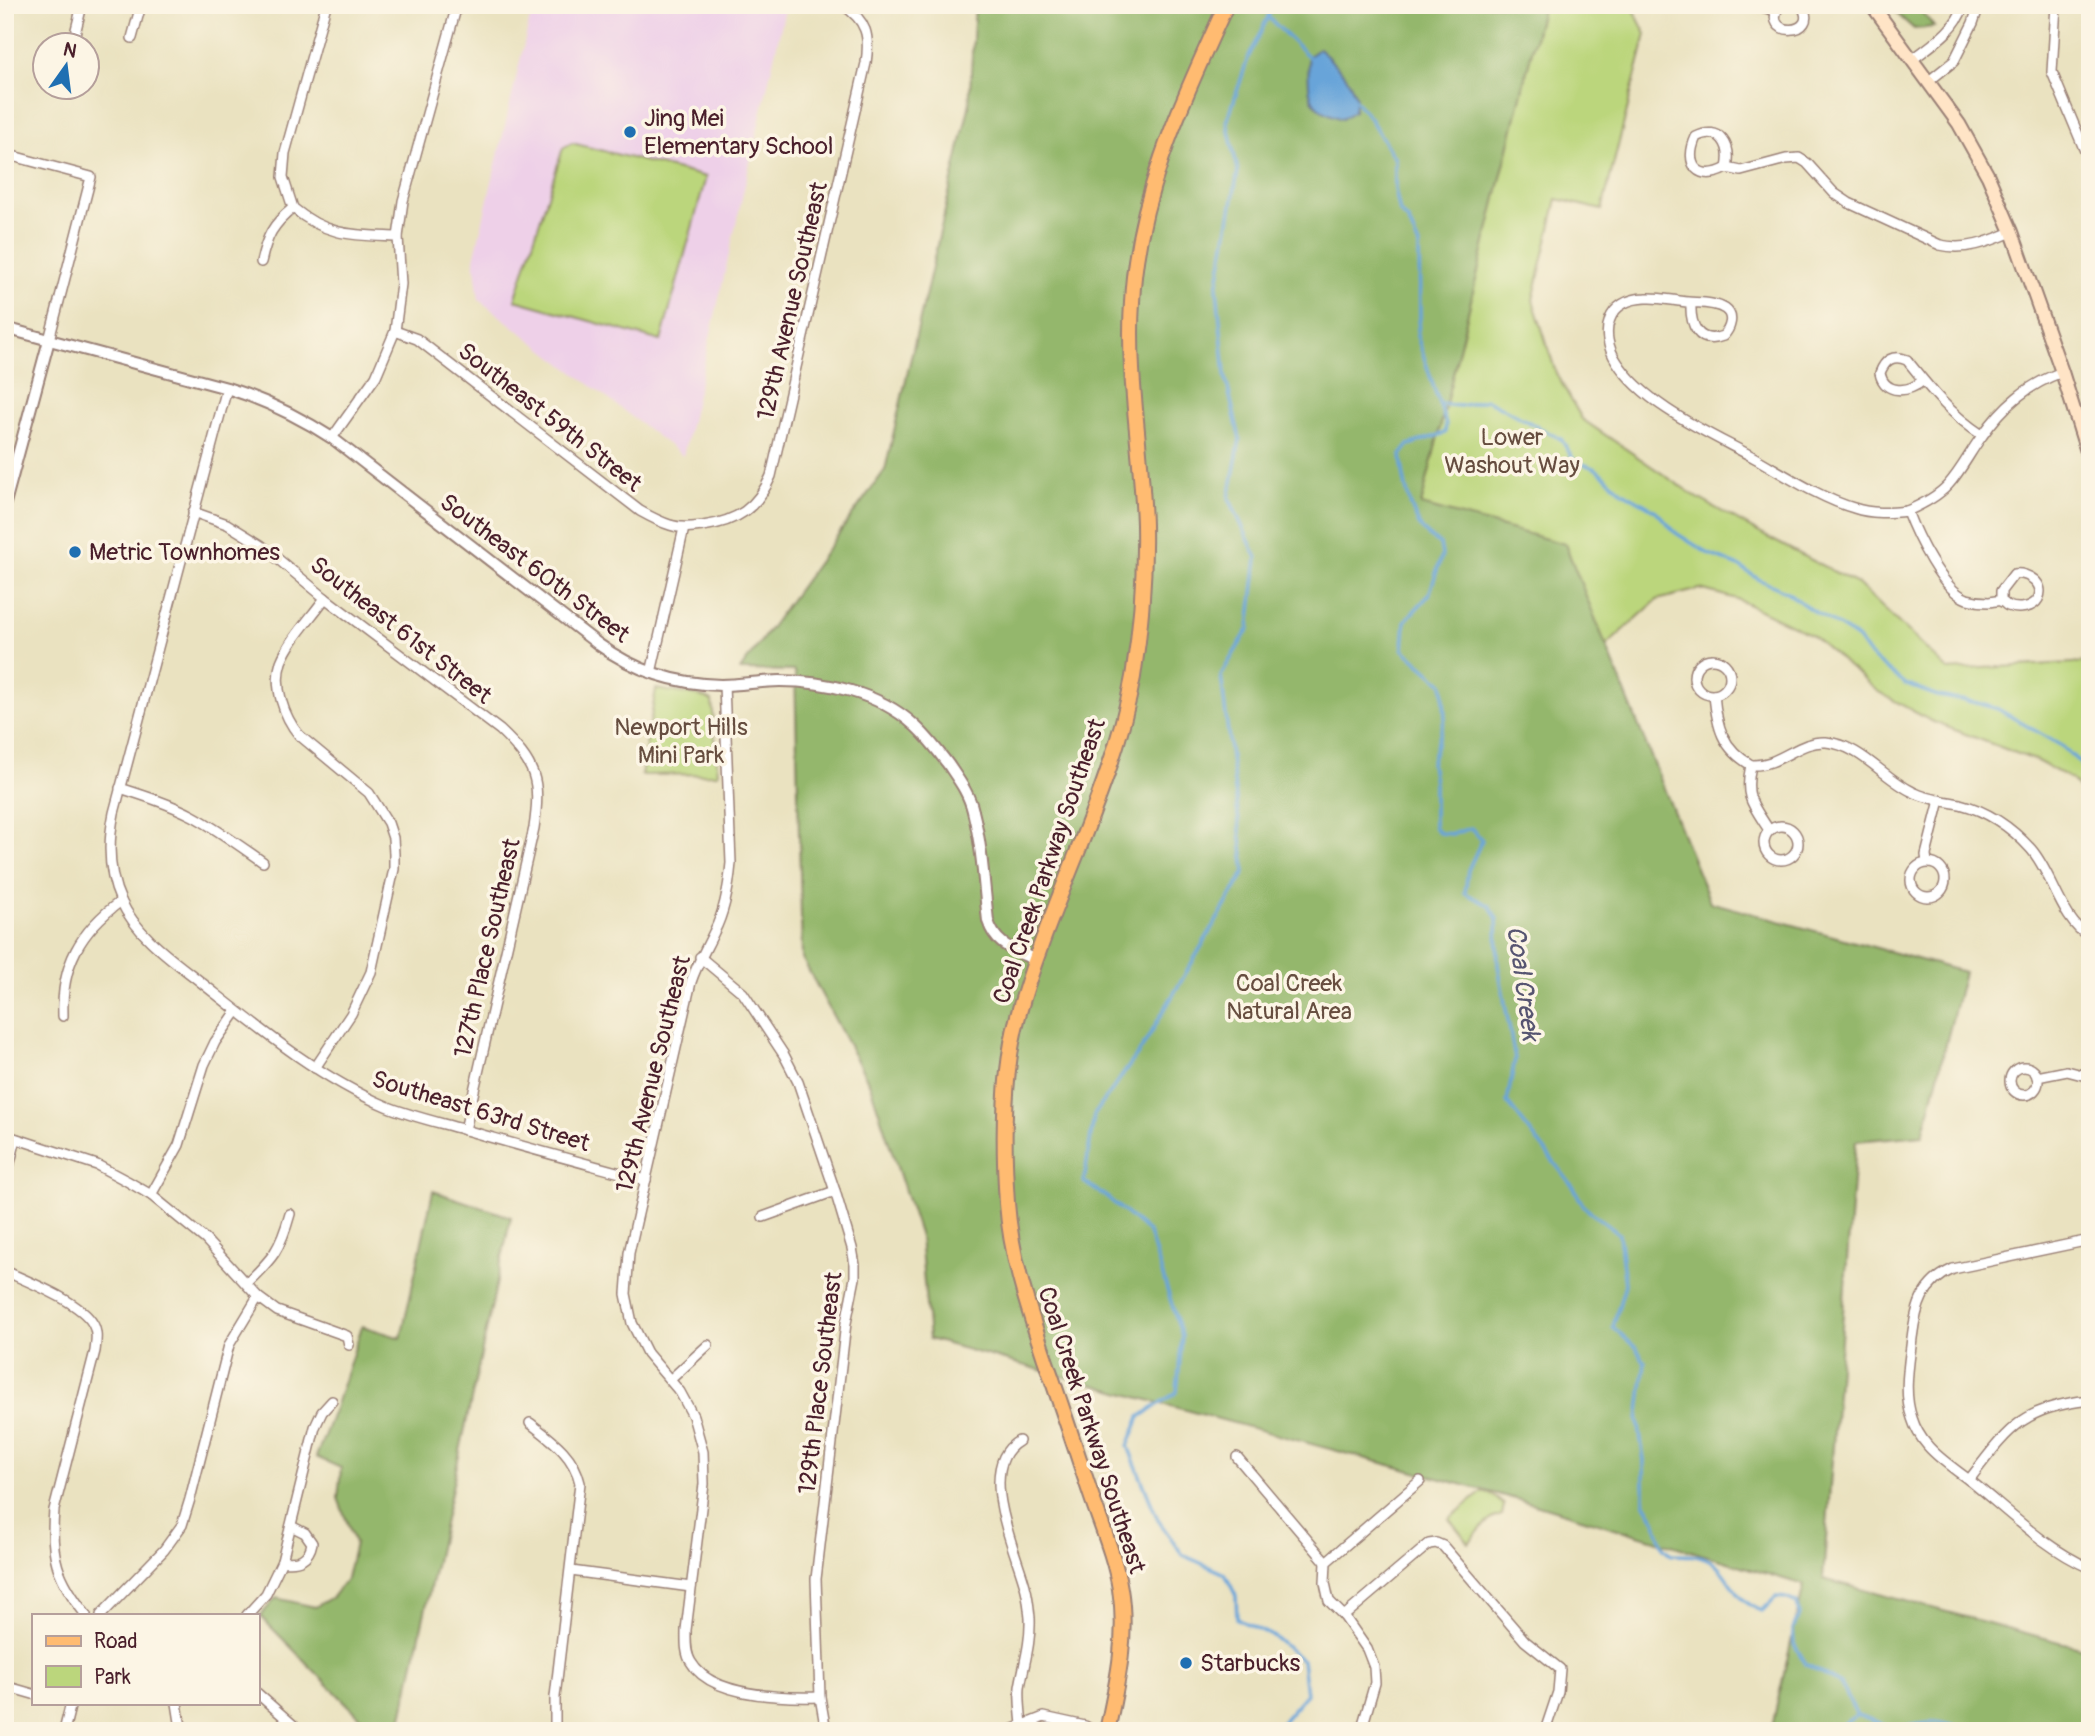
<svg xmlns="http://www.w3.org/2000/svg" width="2095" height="1736" viewBox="0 0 2095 1736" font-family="Pangolin,sans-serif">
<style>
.built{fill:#eed0e8}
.green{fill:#bbd67c;stroke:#827a54;stroke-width:2}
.forest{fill:#94b76c;stroke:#6f6b4c;stroke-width:2}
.water{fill:#68a4d9;stroke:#596282;stroke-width:2}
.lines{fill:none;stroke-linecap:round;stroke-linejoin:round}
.stream{stroke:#68a4d9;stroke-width:3.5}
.minor-casing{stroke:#9a8076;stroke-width:12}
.tertiary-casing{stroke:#9a8076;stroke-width:14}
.secondary-casing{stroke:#9a8076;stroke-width:16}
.primary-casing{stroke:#9a8076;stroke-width:18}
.minor{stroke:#fff;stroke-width:9}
.tertiary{stroke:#fff;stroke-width:10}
.secondary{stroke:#ffe4c6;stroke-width:12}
.primary{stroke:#ffbb71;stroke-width:14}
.poi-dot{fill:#1f6fb2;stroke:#fcf5e5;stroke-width:2.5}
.labels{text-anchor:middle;stroke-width:7;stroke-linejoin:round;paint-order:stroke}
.poi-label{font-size:24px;fill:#4a1f2b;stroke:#fcf5e5;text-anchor:start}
.street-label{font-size:24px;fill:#4a1f2b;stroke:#fcf5e5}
.park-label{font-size:24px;fill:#664d3f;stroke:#fcf5e5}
.water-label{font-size:26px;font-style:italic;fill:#565471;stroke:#fcf5e5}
</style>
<rect width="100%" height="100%" fill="#fcf5e5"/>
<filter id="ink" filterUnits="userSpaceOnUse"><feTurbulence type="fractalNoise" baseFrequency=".0143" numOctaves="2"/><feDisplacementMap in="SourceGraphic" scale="14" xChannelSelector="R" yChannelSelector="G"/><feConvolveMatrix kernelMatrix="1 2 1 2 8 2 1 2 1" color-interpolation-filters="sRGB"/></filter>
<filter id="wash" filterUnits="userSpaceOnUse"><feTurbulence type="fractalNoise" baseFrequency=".00686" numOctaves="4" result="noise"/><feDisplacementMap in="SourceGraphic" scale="28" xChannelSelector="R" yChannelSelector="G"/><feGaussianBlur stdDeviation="1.57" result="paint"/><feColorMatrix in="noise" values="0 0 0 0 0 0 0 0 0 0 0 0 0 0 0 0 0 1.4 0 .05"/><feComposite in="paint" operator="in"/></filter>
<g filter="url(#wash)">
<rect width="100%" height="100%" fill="#eae2c0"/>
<!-- built -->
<path class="built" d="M533,5H786L683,456L479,300L474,259Z"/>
<!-- green -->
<g class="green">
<path d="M1543,5H1631L1646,34L1602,210L1557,199L1533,300L1556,373L1582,419L1698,498L1767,537L1858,584L1948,670L2090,662V802L2071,779L2037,761L1931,721L1877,691L1812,635L1737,599L1700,589L1657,600L1606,646L1565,544L1421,505Z"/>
<path d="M572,143L706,177L661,341L515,300L563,148Z"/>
<path d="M656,689C671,692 702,694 712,701L718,774L641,775Z"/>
<path d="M1482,1492L1490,1493L1504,1505L1502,1515C1486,1519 1479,1531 1469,1543L1449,1519Z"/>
</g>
<!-- forest -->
<g class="forest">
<path d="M975,5H1543L1421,505L1565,544L1710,902L1964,972L1923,1135L1856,1141L1823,1579L2090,1650V1731H1771L1804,1585L1538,1505L1137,1397L929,1339L920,1237L870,1085L802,958L795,671L740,670L885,470L969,107Z"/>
<path d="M1887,5H1917L1934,27L1914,29Z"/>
<path d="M433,1191L511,1217L399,1731H374L260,1616L276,1598L315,1607L332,1597L347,1578L355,1543L338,1498L341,1468L316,1457L335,1408L362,1326L401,1338Z"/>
</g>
<!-- water -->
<path class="water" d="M1319,48L1346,76L1356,96L1354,111L1342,119C1303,107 1310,93 1308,57Z"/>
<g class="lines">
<!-- stream -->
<g class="stream">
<path d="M1272,5L1268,17L1310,58"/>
<path d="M1354,99L1369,117L1395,159V189L1400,213L1408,220L1419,246L1420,317L1417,336L1446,424L1445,433L1409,445L1401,455C1403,477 1409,512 1423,530C1427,536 1434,539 1440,544L1442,555L1429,595L1405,621L1403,649L1443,684L1445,718L1431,763L1434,783V827L1440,833L1452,834L1471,828L1482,840L1468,870L1465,893L1490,906L1497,919L1498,965L1515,1059L1507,1102L1574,1188L1584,1207L1619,1234L1625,1284L1613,1327L1636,1348L1645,1362L1638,1420L1644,1461V1502L1655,1520L1663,1547L1671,1555C1681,1556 1697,1554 1705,1558C1730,1569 1731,1600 1762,1611L1776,1597L1786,1598L1797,1603L1799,1615L1793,1629L1794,1644L1806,1664L1841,1684L1857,1715L1893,1728L1936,1722L1978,1731"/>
<path d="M1439,404L1460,406L1487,400L1561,439L1574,460L1596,469L1623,492L1656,511L1676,533L1709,554L1737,565L1760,580L1787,592L1807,607L1842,628L1858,639L1870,656L1905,684L1938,696L1978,703L1998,709L2063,747L2090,773"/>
<path d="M1266,1731L1276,1729L1306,1694L1302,1660L1274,1637L1237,1619L1236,1596L1225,1574L1183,1555L1158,1520L1128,1446L1140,1417L1177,1392L1182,1336L1149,1233L1108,1198L1084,1182L1094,1115L1142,1048L1245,872L1221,675L1249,628L1257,558L1229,498L1240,439L1225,375L1217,288L1238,171L1227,122L1248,58L1268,17"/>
<path d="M1832,1731L1857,1715"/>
</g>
</g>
</g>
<g filter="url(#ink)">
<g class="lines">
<defs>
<g id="minor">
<path d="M1755,5L1776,11"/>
<path d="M1780,5C1758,38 1823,37 1801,5"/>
<path d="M2056,5L2052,72L2090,163"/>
<path d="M132,38L141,5"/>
<path d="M72,46L82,5"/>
<path d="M1913,59C1934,43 1955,31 1964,5"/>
<path d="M1929,81L1954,61L1973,23L1979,5"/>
<path d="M5,154L91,177L49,340"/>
<path d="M1727,168C1732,145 1720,125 1696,137C1683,165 1699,183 1727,168L1741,171L1786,159L1799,158L1807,163L1834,193L1849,203L1940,245C1966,251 1988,242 2012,232"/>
<path d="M293,208C328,237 354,235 398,237"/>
<path d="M261,262C267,236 272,225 293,208L283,177L285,153L326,5"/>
<path d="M1691,303C1690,323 1697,346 1723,336C1730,329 1735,316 1725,309C1715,302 1699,303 1688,302C1674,301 1660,297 1646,298C1607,299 1598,333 1617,362C1644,405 1711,434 1755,458C1785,475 1822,499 1854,508C1872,514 1889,513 1907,511C1916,535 1942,590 1967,599C1974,601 1982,602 1989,602C1992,602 1996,600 2000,601C2005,602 2004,604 2008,606C2018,610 2033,608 2038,599C2046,584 2028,572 2014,574L2001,591V600"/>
<path d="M395,331L417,339L640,511C649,516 660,522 670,525C681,529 692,527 703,526C738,521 757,508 771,476L866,63C870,36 867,21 843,5"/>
<path d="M1923,380C1910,393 1884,395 1880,373C1885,360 1893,354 1907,360C1930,389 1951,415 1982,435"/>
<path d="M227,388L114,813C108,842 108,873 121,901C137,936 173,960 202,983C259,1028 318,1077 386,1106C410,1116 437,1122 462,1129C523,1147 584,1163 646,1180"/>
<path d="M332,438L376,376L395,331L401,284L398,237L403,201L457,5"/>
<path d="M1907,511C1921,505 1937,497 1948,485C1961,471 1970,452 1982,436C2003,406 2027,385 2062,372"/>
<path d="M193,512L227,524L261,545L325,598L500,730C536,764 541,780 534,828L465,1130"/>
<circle cx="1712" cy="677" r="18"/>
<path d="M651,673L684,528"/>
<path d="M724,685L731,863C729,886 725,911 714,932C706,949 697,964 691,982L629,1253L626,1294L632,1323L647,1353L680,1392L693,1416L703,1452L704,1484L686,1630C686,1640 685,1653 691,1662C711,1697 784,1698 820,1697"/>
<path d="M1714,695C1717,727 1722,748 1751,765C1744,797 1752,804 1769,830"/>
<path d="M1751,765C1779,767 1799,740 1826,742C1861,745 1883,778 1913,792C1927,799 1944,801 1960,804C1987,811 2012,828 2031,849C2053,874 2061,921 2090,937"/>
<path d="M120,788C145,796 170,804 193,816C217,829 240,846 263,862"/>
<circle cx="1781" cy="843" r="17"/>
<path d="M1927,862L1926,855L1940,800"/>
<circle cx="1928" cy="880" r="17"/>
<path d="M700,957L743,993L784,1055L798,1082L835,1191L852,1248L855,1265V1278L846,1323L816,1579L820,1697L826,1731"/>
<path d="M63,1016C61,965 80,931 121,901"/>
<circle cx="2024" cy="1081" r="14"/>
<path d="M315,1068L351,1014L371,972L394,869V854L393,838L388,823L369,793L299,735C284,717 273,686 281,662C290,639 311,618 325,598"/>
<path d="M2037,1077L2067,1071L2090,1077"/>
<path d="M5,1135L97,1165L127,1181L151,1195L205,1239L258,1297L277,1311L347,1336L349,1345"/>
<path d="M5,1182L16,1139"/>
<path d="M151,1195L179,1145L204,1065L215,1042L237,1011"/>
<path d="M763,1217L835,1191"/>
<path d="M2090,1240L1953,1269C1922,1283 1916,1306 1912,1338C1909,1364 1903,1393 1912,1418C1915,1428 1921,1438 1928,1446C1940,1460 1958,1471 1973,1483C2010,1513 2046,1549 2090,1568"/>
<path d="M5,1271C29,1282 81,1302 93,1324C98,1333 96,1342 95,1351L54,1510C50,1557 57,1578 86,1615"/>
<path d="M247,1283C273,1258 280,1250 290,1214"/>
<path d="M671,1379L708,1345"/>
<path d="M530,1423C552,1440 574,1455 580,1483L555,1697V1731"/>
<path d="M1019,1441C975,1466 1016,1551 1025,1586C1028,1596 1029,1608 1030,1618C1031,1643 1024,1664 1020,1687C1019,1700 1021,1713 1022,1725"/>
<path d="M1237,1457L1326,1562"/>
<path d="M1969,1480C2009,1428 2021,1408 2090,1400"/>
<path d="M282,1561C298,1564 309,1559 312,1543L305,1533L291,1526"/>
<path d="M571,1571L691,1587"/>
<path d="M101,1615L164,1550L182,1525L190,1499L229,1345L258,1297"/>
<path d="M247,1615L266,1594L282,1561L315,1427L322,1412L332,1401"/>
<path d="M1344,1616L1429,1544L1436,1543L1443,1546L1525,1641L1560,1669L1558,1692L1545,1731"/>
<path d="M5,1686L33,1694"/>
<path d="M257,1693L300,1731"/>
<path d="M177,1703L180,1722L185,1731"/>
<path d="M1024,1725L1050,1731"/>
<path d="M64,1731L71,1703"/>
<path d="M1008,1731L1044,1717L1085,1726L1094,1731"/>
<path d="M1361,1731L1375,1683L1374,1667L1367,1649L1344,1616L1329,1601L1325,1583L1326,1562L1420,1481"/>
</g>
<g id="tertiary">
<path d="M5,328L227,388C265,400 298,416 332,438L598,644C635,671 675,684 721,685C741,685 760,681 780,681C825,681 879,693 913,724C927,736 937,750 948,764C958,779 969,793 973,811C982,846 984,885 988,921C996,946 1013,949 1035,960"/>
<path d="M5,503L49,340"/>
</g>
<path id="secondary" d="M1872,5L1959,124L1988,176L2012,232L2062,372L2090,461"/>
<path id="primary" d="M1107,1731C1117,1684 1128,1637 1120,1589C1115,1557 1101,1525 1091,1495C1076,1450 1061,1404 1045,1359C1028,1307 1011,1258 1007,1203C1003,1144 1002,1074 1018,1016C1049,902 1112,793 1133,677C1141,627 1145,576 1144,525C1142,451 1127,377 1132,302C1137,196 1183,100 1226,5"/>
</defs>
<!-- minor casing -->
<use href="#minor" class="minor-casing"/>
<!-- tertiary casing -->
<use href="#tertiary" class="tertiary-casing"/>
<!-- secondary casing -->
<use href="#secondary" class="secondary-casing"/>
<!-- primary casing -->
<use href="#primary" class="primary-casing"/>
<!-- minor -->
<use href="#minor" class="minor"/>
<!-- tertiary -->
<use href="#tertiary" class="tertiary"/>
<!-- secondary -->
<use href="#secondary" class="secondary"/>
<!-- primary -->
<use href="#primary" class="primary"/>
</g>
</g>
<!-- markers -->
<g class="poi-dot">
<circle cx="630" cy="132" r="7"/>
<circle cx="75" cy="552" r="7"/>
<circle cx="1186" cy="1663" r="7"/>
</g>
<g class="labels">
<!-- poi labels -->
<g class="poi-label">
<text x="644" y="126">Jing Mei<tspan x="644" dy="28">Elementary School</tspan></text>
<text x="89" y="560">Metric Townhomes</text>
<text x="1200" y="1671">Starbucks</text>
</g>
<!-- street labels -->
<g class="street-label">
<text transform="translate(792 301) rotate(-77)" y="8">129th Avenue Southeast</text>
<text transform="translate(550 417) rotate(38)" y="8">Southeast 59th Street</text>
<text transform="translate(535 568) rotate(37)" y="8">Southeast 60th Street</text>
<text transform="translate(401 630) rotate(38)" y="8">Southeast 61st Street</text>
<text transform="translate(1049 861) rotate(-71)" y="8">Coal Creek Parkway Southeast</text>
<text transform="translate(487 948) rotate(-77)" y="8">127th Place Southeast</text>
<text transform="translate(653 1074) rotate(-76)" y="8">129th Avenue Southeast</text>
<text transform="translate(481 1111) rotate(17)" y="8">Southeast 63rd Street</text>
<text transform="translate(820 1383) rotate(-83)" y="8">129th Place Southeast</text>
<text transform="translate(1092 1430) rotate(72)" y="8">Coal Creek Parkway Southeast</text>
</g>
<!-- park labels -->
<g class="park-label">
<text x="1512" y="445">Lower<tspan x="1512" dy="28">Washout Way</tspan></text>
<text x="681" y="735">Newport Hills<tspan x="681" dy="28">Mini Park</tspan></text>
<text x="1289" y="991">Coal Creek<tspan x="1289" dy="28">Natural Area</tspan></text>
</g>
<!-- water labels -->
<g class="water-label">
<text transform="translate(1524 983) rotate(82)" y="9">Coal Creek</text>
</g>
</g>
<!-- margin -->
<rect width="2095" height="1736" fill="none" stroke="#fcf5e5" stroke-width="28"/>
<!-- legend -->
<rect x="32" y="1614" width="228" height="91" fill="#fcf5e5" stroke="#b59f9b" stroke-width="2"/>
<rect x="46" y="1636" width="35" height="10" fill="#ffbb71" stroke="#b59f9b" stroke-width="2"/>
<text x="94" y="1648" font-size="21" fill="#4a1f2b">Road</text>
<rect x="46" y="1666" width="35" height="21" fill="#bbd67c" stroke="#b59f9b" stroke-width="2"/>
<text x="94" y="1684" font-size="21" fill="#4a1f2b">Park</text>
<!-- north arrow -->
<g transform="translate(66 66) rotate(14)"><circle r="33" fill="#fcf5e5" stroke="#b59f9b" stroke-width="2"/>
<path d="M0-5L12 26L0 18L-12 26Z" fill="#1f6fb2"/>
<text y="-10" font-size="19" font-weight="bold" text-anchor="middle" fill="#4a1f2b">N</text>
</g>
</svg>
